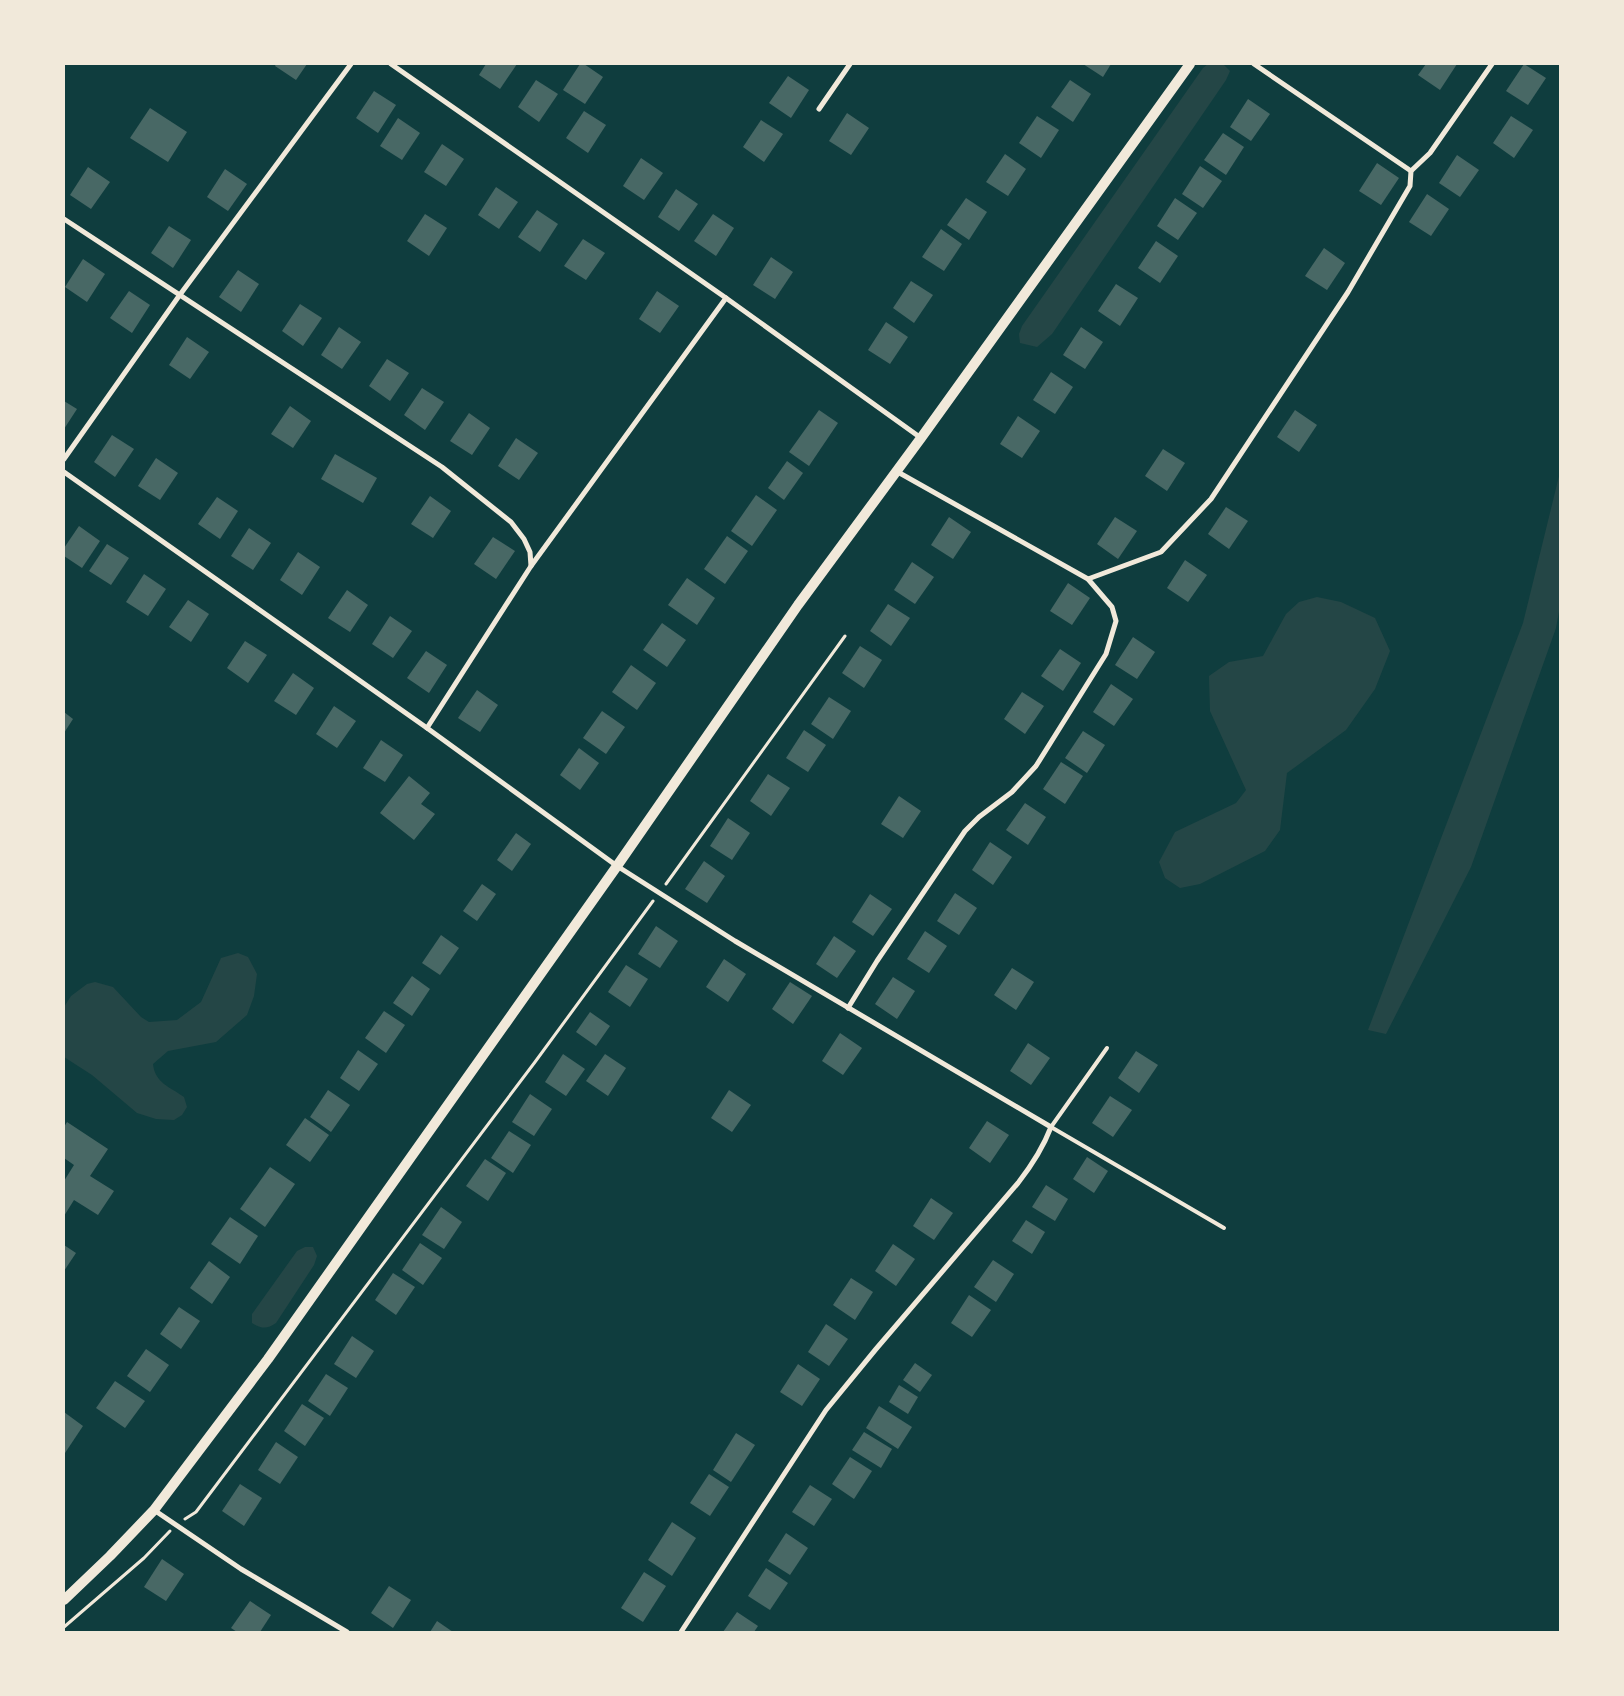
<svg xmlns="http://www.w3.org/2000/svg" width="1624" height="1696" viewBox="0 0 1624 1696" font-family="Roboto,sans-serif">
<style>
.green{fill:#244646}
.building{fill:#486865}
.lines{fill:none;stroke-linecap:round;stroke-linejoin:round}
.path{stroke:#f1e9da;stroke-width:3}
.service{stroke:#f1e9da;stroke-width:4}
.minor{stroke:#f1e9da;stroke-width:5}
.secondary{stroke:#f1e9da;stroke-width:10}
</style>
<rect width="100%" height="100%" fill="#0f3d3e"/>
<!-- green -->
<g class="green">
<path d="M1208,64H1223L1230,71L1226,80L1052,334L1037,347L1020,343L1019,334L1022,326L1203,68Z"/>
<path d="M1560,472V606L1556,628L1471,867L1386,1034L1368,1030L1523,623Z"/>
<path d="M1317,597L1341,602L1375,618L1390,651L1375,689L1346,730L1287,773L1280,830L1265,851L1200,884L1180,888L1165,878L1159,862L1175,832L1236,803L1246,790L1210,711L1209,676L1229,662L1263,656L1286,614L1299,602Z"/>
<path d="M238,953L248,957L257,974L254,996L247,1015L216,1042L168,1051L153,1064C155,1083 170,1087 184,1097L187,1107L182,1115L174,1120L156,1119L137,1113L92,1075L64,1057V1007L71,996L87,984L95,982L113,987L141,1017L149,1022L177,1020L201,1002L221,958Z"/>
<path d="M305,1247H313L317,1256L314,1265L276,1323C267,1329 262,1329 252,1323V1314L297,1251Z"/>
</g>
<!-- building -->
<g class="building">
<path d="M276,64H307L296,80L275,66Z"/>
<path d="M486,64H517L500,89L479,75Z"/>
<path d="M580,64H584L603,77L585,104L563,90Z"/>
<path d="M1083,64H1111L1103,77Z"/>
<path d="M1426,64H1457L1440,90L1418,75Z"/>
<path d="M1524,64L1546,78L1528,105L1506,91Z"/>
<path d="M788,76L809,90L791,118L769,103Z"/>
<path d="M536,80L558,94L539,122L518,107Z"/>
<path d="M1070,80L1091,94L1073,122L1051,107Z"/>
<path d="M374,91L396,105L378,133L356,118Z"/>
<path d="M1248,99L1270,114L1251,141L1230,127Z"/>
<path d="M150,108L187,132L168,162L130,138Z"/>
<path d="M584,111L606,125L588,153L566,138Z"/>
<path d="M847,113L869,128L851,155L829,141Z"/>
<path d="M1037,116L1059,130L1041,158L1019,143Z"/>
<path d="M1511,116L1533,130L1514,158L1493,143Z"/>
<path d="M398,118L420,133L402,160L380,146Z"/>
<path d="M761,120L783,134L764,162L743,147Z"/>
<path d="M1223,133L1244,147L1226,175L1204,160Z"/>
<path d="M442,144L464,159L446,186L424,172Z"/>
<path d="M1005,154L1026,169L1008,196L986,182Z"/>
<path d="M1457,155L1479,170L1460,197L1439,183Z"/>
<path d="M641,158L663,173L644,200L623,186Z"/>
<path d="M1377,163L1399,178L1381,205L1359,191Z"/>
<path d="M1200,166L1222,181L1203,208L1182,194Z"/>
<path d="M88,167L110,182L91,209L70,195Z"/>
<path d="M225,169L247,184L228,211L207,197Z"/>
<path d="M496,187L518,202L499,229L478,215Z"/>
<path d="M676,189L698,204L679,231L658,217Z"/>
<path d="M1427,194L1449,209L1431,236L1409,222Z"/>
<path d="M966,198L987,212L969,240L947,225Z"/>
<path d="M1175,198L1197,213L1178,240L1157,226Z"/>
<path d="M537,210L558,224L540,252L518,237Z"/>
<path d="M425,214L447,228L429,256L407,241Z"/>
<path d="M713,214L734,228L716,256L694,241Z"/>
<path d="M169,226L191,240L173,268L151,253Z"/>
<path d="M941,229L962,244L944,271L922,257Z"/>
<path d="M583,239L605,253L586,280L564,266Z"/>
<path d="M1156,241L1178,256L1160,283L1138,268Z"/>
<path d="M1324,248L1345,263L1327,290L1305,276Z"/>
<path d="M771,257L793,272L775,299L753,285Z"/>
<path d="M83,259L105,274L87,302L65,287Z"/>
<path d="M238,270L259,284L241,312L219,297Z"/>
<path d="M911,281L933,295L914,323L893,308Z"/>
<path d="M1116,284L1138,298L1120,326L1098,311Z"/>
<path d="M129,291L150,305L132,333L110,318Z"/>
<path d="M657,291L679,306L660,333L639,319Z"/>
<path d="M300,304L322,318L303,346L282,331Z"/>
<path d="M886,322L908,337L890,364L868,350Z"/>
<path d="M339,327L361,342L342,369L321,355Z"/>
<path d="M1081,327L1103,342L1085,369L1063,355Z"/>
<path d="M187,337L209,352L190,379L169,365Z"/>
<path d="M387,359L409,373L390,401L369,386Z"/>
<path d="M1051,372L1073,387L1055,414L1033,400Z"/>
<path d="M422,388L444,402L425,430L404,415Z"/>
<path d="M64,401L77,409L64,429Z"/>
<path d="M290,406L311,421L293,448L271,434Z"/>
<path d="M819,410L838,423L809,466L789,452Z"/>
<path d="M1295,410L1317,425L1299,452L1277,437Z"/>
<path d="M469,413L490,428L472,455L450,441Z"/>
<path d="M1018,416L1040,431L1022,458L1000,444Z"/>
<path d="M112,435L134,449L115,477L94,462Z"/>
<path d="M516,438L538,453L519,480L498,466Z"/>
<path d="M1163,449L1185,463L1167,491L1145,476Z"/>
<path d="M335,454L377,478L363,503L321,479Z"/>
<path d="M156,458L178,473L160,500L138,486Z"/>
<path d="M787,461L803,473L784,500L768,488Z"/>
<path d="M756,495L777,510L752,546L731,531Z"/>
<path d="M430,496L451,511L433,538L411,524Z"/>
<path d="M217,497L238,511L220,539L198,524Z"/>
<path d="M1226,507L1248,521L1229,549L1208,534Z"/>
<path d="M949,517L971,532L953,559L931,545Z"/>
<path d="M1115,517L1137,531L1118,559L1097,544Z"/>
<path d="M79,526L100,541L82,568L64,556V548Z"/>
<path d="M249,528L271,543L253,570L231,556Z"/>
<path d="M727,536L748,551L725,584L704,569Z"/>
<path d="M493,537L515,551L496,579L474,564Z"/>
<path d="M107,544L129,558L111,585L89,571Z"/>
<path d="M298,552L320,567L302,595L280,580Z"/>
<path d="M1185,560L1207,575L1188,602L1167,588Z"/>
<path d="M912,562L934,577L915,604L894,590Z"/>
<path d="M144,574L166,589L148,616L126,602Z"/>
<path d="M687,578L715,598L697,625L668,605Z"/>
<path d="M1068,583L1090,598L1072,625L1050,611Z"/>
<path d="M347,590L368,605L350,632L328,618Z"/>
<path d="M188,600L209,614L191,642L169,627Z"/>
<path d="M888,604L910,618L891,646L870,631Z"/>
<path d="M390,616L412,631L393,658L372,644Z"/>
<path d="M662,623L686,640L667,667L643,650Z"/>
<path d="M1133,637L1155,652L1137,679L1115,665Z"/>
<path d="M245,641L267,655L248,683L227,668Z"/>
<path d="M860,646L882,660L864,688L842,673Z"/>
<path d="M1060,649L1081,663L1063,691L1041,676Z"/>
<path d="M426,651L447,665L429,693L407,678Z"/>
<path d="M631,665L656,683L637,710L612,692Z"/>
<path d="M293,673L314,688L296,715L274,701Z"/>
<path d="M1111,684L1133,699L1114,726L1093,712Z"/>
<path d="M477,690L498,705L480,732L458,718Z"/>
<path d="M1022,692L1044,706L1025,734L1004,719Z"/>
<path d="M829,697L851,711L833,739L811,724Z"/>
<path d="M334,706L356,721L337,748L316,734Z"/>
<path d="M602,711L625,727L606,754L583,738Z"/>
<path d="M64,712L73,719L64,733Z"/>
<path d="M804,730L826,745L808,772L786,758Z"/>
<path d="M1083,731L1105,745L1087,773L1065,758Z"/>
<path d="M381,740L403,755L385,782L363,768Z"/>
<path d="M579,748L599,763L580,790L560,775Z"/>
<path d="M1061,762L1083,776L1065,804L1043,789Z"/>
<path d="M768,774L790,788L771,816L750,801Z"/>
<path d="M409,776L430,793L421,804L435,814L414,840L380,813Z"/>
<path d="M899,796L921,811L903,838L881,824Z"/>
<path d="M1025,803L1046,817L1028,845L1006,830Z"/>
<path d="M728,818L750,833L732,860L710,846Z"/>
<path d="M516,833L531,844L512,871L497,860Z"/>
<path d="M990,842L1012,857L993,885L972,870Z"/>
<path d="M704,861L725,876L707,903L685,889Z"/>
<path d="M482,884L496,894L477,921L463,911Z"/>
<path d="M955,893L977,908L959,935L937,921Z"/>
<path d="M870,894L892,909L873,936L852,922Z"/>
<path d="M656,926L678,941L660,968L638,954Z"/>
<path d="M925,931L947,946L929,973L907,959Z"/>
<path d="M441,935L459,948L440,975L422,963Z"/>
<path d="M834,936L856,951L837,978L816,964Z"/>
<path d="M724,959L746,974L728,1002L706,987Z"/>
<path d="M626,965L648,979L630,1007L608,992Z"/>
<path d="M1012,968L1034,982L1016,1010L994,995Z"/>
<path d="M412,976L430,989L412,1016L393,1003Z"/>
<path d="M893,977L915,991L897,1019L875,1004Z"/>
<path d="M790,982L812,996L793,1024L772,1009Z"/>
<path d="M384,1011L405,1025L386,1053L365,1038Z"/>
<path d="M590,1012L610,1026L596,1046L576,1032Z"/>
<path d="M840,1033L862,1048L843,1075L822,1061Z"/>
<path d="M1028,1043L1050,1058L1031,1085L1010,1071Z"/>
<path d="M358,1050L378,1064L359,1091L340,1078Z"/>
<path d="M1136,1051L1158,1065L1139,1093L1118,1078Z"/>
<path d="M563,1054L585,1069L566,1096L545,1082Z"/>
<path d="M605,1054L626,1068L608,1096L586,1081Z"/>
<path d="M328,1090L350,1105L331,1132L310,1117Z"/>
<path d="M729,1090L751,1105L732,1132L711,1118Z"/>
<path d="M530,1094L552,1109L534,1136L512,1122Z"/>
<path d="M1110,1096L1132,1110L1113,1137L1092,1123Z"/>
<path d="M305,1118L329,1135L310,1162L286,1145Z"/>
<path d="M987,1121L1009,1135L990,1163L969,1148Z"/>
<path d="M67,1122L108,1149L90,1176L114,1191L98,1215L74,1200L64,1216V1181L74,1165L64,1158V1127Z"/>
<path d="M509,1131L531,1145L513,1173L491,1158Z"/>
<path d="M1087,1157L1108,1171L1094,1193L1073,1179Z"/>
<path d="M485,1159L506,1173L488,1201L466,1186Z"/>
<path d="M270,1167L295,1184L265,1227L240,1209Z"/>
<path d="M1046,1185L1068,1199L1055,1221L1032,1207Z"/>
<path d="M931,1198L953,1213L934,1240L913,1226Z"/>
<path d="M441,1207L462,1222L444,1249L422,1235Z"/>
<path d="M230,1217L258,1236L240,1264L211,1244Z"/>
<path d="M1026,1220L1045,1232L1032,1254L1012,1241Z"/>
<path d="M420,1243L442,1258L423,1285L402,1270Z"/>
<path d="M893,1244L915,1259L896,1286L875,1271Z"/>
<path d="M64,1245L76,1253L64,1271Z"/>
<path d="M993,1260L1014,1274L996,1302L974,1287Z"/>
<path d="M209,1261L230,1277L212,1304L190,1288Z"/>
<path d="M393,1273L415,1287L396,1315L375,1300Z"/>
<path d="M851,1278L873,1292L855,1320L833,1305Z"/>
<path d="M969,1295L991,1310L972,1337L951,1323Z"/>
<path d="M179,1307L200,1321L181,1349L160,1334Z"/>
<path d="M826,1324L848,1339L829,1366L808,1352Z"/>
<path d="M352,1336L374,1351L356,1378L334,1364Z"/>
<path d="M146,1349L169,1365L150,1392L127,1376Z"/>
<path d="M915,1363L932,1375L920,1392L903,1380Z"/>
<path d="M798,1364L820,1379L802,1406L780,1392Z"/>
<path d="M326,1374L348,1388L330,1416L308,1401Z"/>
<path d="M115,1381L145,1401L125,1428L96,1408Z"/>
<path d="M899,1385L918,1397L908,1414L889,1402Z"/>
<path d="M302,1404L324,1418L305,1446L284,1431Z"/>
<path d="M879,1406L912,1427L898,1449L866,1428Z"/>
<path d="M64,1412L83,1426L65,1453L64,1452Z"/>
<path d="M864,1432L892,1449L881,1468L852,1450Z"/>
<path d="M736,1433L755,1445L731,1482L713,1470Z"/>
<path d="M276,1442L298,1457L280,1484L258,1470Z"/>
<path d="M850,1457L872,1471L854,1499L832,1484Z"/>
<path d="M709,1474L729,1487L710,1516L690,1503Z"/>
<path d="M240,1484L262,1498L244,1526L222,1511Z"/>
<path d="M810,1485L832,1499L814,1526L792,1512Z"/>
<path d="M672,1522L696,1538L672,1576L648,1560Z"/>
<path d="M786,1533L808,1548L790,1575L768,1561Z"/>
<path d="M162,1559L184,1574L166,1601L144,1587Z"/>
<path d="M766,1568L788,1583L770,1610L748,1596Z"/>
<path d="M644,1572L666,1586L643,1622L621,1608Z"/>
<path d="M389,1586L411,1600L393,1628L371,1613Z"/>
<path d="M250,1601L271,1615L260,1632H237L231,1628Z"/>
<path d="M737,1612L758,1626L754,1632H723Z"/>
<path d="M437,1621L453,1632H430Z"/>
</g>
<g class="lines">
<!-- path -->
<g class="path">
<path d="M666,884L845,636"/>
<path d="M185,1519L196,1512L535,1062L653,901"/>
<path d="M64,1627L144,1558L170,1531"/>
</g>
<!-- service -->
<path class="service" d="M1107,1048L1051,1127L1224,1228"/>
<!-- minor -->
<g class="minor">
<path d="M391,64L726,298L921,438"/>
<path d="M1254,64L1411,171"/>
<path d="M819,109L850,64"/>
<path d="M64,219L442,467L511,522L524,539L530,552L531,566"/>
<path d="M64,459L179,296L351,64"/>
<path d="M64,472L427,728L617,866L735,941L1051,1127C1043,1148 1032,1165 1018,1183L876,1349L826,1410L681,1632"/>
<path d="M1088,579L1161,552L1211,499L1348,292L1410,186L1411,171L1430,153L1492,64"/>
<path d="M427,728L531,566L726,298"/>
<path d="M848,1008L877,961L965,831L979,817L1012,792L1036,766L1106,654L1116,621L1112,607L1088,579L896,471"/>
<path d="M154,1510L241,1569L347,1632"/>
</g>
<!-- secondary -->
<path class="secondary" d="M64,1600L110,1556L154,1510L268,1359L617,866L798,605L921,438L1190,64"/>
</g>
<!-- border -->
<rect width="1624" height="1696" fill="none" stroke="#f1e9da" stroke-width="130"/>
</svg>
